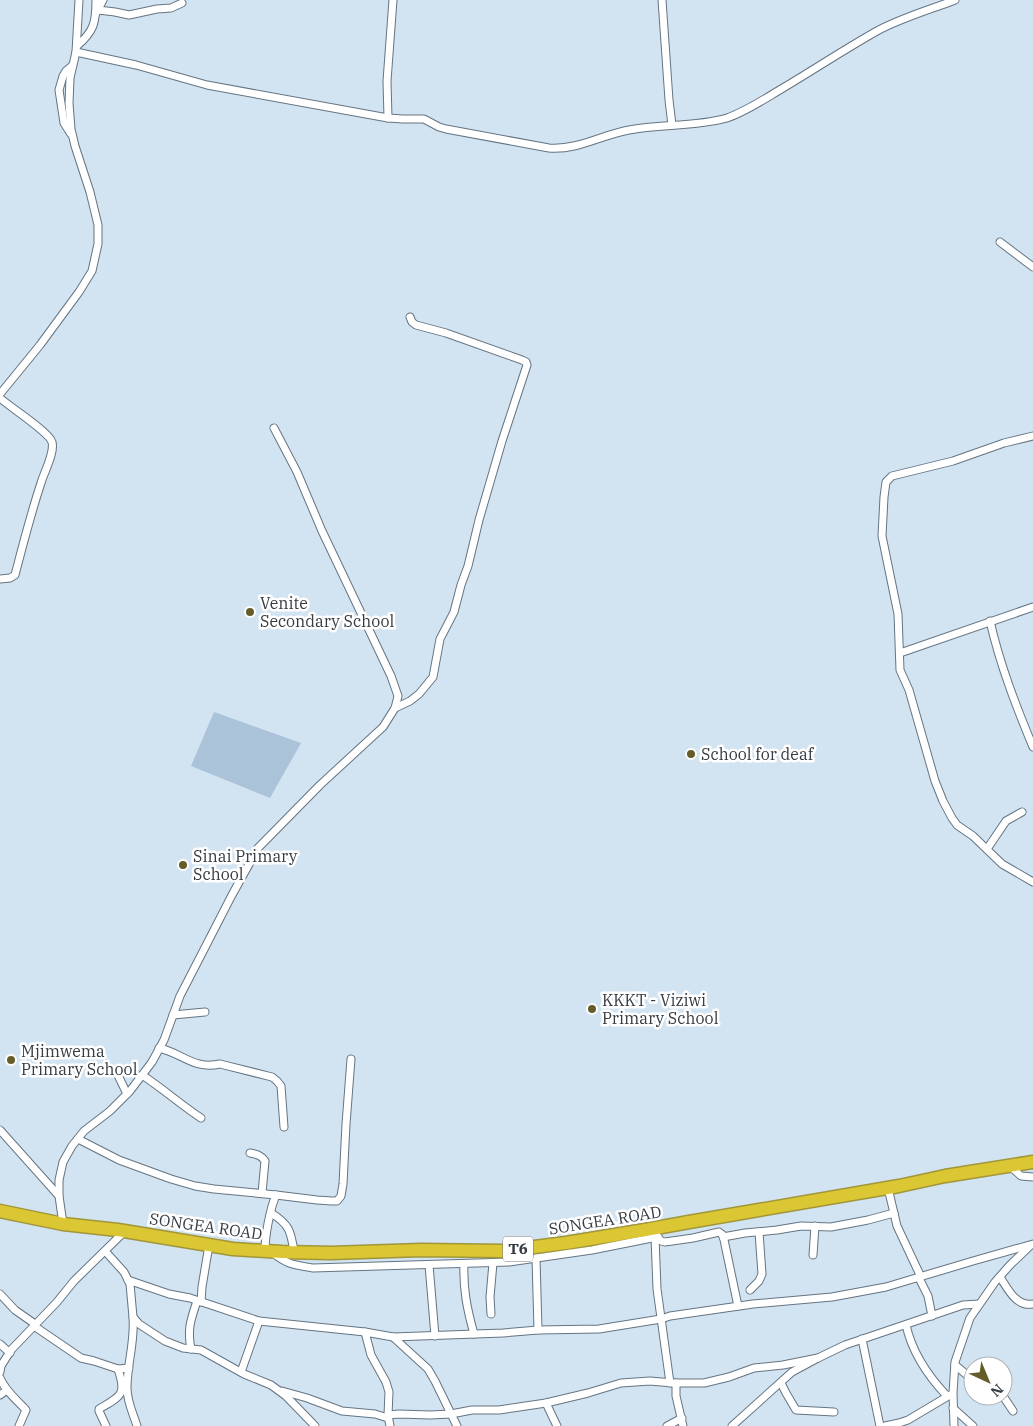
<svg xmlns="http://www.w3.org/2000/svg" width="1033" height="1426" viewBox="0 0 1033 1426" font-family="'IBM Plex Serif',serif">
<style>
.green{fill:#abc3d9}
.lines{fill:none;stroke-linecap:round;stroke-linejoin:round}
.street-casing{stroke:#657481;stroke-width:9}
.highway-casing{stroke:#a19638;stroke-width:15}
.street{stroke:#fff;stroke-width:7}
.highway{stroke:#dbc633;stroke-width:12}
.poi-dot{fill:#645c29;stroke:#fff;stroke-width:2}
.labels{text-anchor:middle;stroke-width:5;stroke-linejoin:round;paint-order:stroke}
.shield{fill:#fff;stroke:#72767b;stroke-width:1}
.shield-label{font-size:15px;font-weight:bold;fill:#353c42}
.poi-label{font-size:16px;fill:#353c42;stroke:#fff;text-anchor:start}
.street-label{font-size:16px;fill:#353c42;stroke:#fff}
</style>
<rect width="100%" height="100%" fill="#d2e3f2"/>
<!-- green -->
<path class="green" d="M214,712L301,743L270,798L191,766Z"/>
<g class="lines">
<defs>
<g id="street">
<path d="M662,0L669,100L672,125"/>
<path d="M98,10L115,12L129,15L157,9L171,8L182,3"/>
<path d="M96,13L103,0"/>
<path d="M77,46C94,31 96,23 96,0"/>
<path d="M76,52L136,65L207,85L388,118L403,119H424L439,127L446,129L549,148C579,150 601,135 629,130C661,124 695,127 727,118C747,111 766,98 783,88C815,69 845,49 877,31C901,18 929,10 955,0"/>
<path d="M388,118L387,81L393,0"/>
<path d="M71,134L64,123L59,90L63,76L66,71L72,66"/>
<path d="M1000,242L1033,267"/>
<path d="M0,394L40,345L79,292L92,271L98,244V225L90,192L75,146L71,129L69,103L70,78L76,52L79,0"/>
<path d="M0,398C10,407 49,432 52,442C55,453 44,472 41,483C31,513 23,544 15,575L10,578L0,579"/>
<path d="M1033,436L1004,443L953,461L892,476L886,482L884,497L882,536L898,614L900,670L909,690L935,781L943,801L952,818L957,825L973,836L1002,864L1033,882"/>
<path d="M990,621C1000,665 1016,706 1033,747"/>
<path d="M900,653L1033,607"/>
<path d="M395,708L410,701L419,694L433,677L440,639L454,612L461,585L468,566L479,520L502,441L527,365L526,362L522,360L446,333L416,325L412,322L410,317"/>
<path d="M987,849L1006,821L1022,812"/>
<path d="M173,1015L205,1012"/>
<path d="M159,1048C182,1053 194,1070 220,1064L272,1077L277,1081L281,1086L284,1127"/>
<path d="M116,1071L127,1094"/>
<path d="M142,1075C162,1088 180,1104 201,1118"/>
<path d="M0,1130L59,1196"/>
<path d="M78,1139L119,1160L171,1179L195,1186L214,1189L276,1195L317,1200L332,1201H337L341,1196L343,1184L346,1124L351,1059"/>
<path d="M250,1153C256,1154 261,1155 265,1161L262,1193"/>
<path d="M1010,1166L1021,1176L1033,1177"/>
<path d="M888,1188L897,1226L921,1277"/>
<path d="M271,1213C289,1224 291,1231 294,1252"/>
<path d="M63,1224L59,1196V1180L63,1162L72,1146L84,1131L110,1111L130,1091L152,1062L164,1040L180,996L232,895L258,848L320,785L383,727L395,708L398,696L391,676L322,531L297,472L274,428"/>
<path d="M656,1234L661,1241L665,1242L693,1238L719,1232L723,1235L738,1306"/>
<path d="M655,1237L657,1289L670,1383"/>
<path d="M723,1237L745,1233L777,1230L801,1226L831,1227L868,1220L894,1213"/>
<path d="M105,1251L124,1272L130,1284L133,1317L139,1324L165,1341L183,1348L201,1350L244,1374L271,1385L286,1396L315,1426"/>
<path d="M265,1251C265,1235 270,1209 276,1195"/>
<path d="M273,1253C288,1265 295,1265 313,1268L509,1262L592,1250L657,1237"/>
<path d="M813,1255L815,1226"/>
<path d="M536,1258L538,1330"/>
<path d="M464,1264C463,1289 467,1309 474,1334"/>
<path d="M429,1265L435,1336"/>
<path d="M1000,1277C1008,1289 1016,1307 1033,1304"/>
<path d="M919,1278L928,1296L932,1316"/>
<path d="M128,1280L169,1294L190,1298L259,1321L365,1332L393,1337L503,1333L538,1330L599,1329L661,1319L670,1316L753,1304L832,1297L886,1287L973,1261L1033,1244"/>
<path d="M750,1290L759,1281L762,1274L759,1232"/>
<path d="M0,1294L15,1310L35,1324"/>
<path d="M201,1302L202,1287L209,1245"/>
<path d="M491,1314L490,1297L493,1263"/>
<path d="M133,1317C135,1343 127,1363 127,1388C127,1402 133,1413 137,1426"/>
<path d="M906,1325C912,1352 928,1376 947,1396"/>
<path d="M34,1326L81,1358L94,1361L118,1369L129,1368"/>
<path d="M365,1332L371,1355L386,1382L389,1392L388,1415L390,1426"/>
<path d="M393,1337L428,1369L435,1381L457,1426"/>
<path d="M862,1339L880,1426"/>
<path d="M0,1344L10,1353"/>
<path d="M191,1349C187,1329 191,1319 197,1301"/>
<path d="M955,1365L973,1380"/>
<path d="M0,1372L1,1366L11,1350L57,1302L74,1281L125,1231"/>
<path d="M241,1372L259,1321"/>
<path d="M0,1378C6,1392 17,1400 26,1410L19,1426"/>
<path d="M676,1383V1396L683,1426"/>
<path d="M781,1383L786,1393L796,1410L834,1412"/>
<path d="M282,1391L307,1398L342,1411L375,1414L388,1418"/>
<path d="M0,1395L7,1390"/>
<path d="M1003,1396L1013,1411"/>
<path d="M546,1403L557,1426"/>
<path d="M953,1408L973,1426"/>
<path d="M388,1415L399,1414L430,1415L451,1414L472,1410H499L546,1403L588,1393L621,1383L650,1381L673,1383H704L729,1377L754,1368L783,1365L818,1358"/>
<path d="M106,1426L99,1411V1409C121,1396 127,1395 118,1369"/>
<path d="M667,1426L682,1418"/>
<path d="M732,1426L792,1372L818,1358L845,1345L963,1305L979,1304"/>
<path d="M885,1426L899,1423L908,1420L950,1395"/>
<path d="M954,1426L953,1393L955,1362L970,1318L995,1282L1010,1265L1030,1246"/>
</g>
<path id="highway" d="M0,1211L63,1224L118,1230L233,1249L282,1252L331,1253L421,1250L503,1251L566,1243L645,1230L689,1222L899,1186L945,1176L1033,1162"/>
</defs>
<!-- street casing -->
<use href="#street" class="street-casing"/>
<!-- highway casing -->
<use href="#highway" class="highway-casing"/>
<!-- street -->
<use href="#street" class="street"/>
<!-- highway -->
<use href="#highway" class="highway"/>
</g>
<!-- markers -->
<g class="poi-dot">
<circle cx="250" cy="612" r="5"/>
<circle cx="691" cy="754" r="5"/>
<circle cx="183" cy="865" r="5"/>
<circle cx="592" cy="1009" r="5"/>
<circle cx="11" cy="1060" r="5"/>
</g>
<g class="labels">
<!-- shield labels -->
<rect class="shield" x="503" y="1236.5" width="30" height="25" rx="4"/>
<g class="shield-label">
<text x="518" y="1254">T6</text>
</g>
<!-- poi labels -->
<g class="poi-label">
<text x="260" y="609">Venite<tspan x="260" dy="18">Secondary School</tspan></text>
<text x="701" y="760">School for deaf</text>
<text x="193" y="862">Sinai Primary<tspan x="193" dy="18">School</tspan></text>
<text x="602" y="1006">KKKT - Viziwi<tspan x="602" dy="18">Primary School</tspan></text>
<text x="21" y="1057">Mjimwema<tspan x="21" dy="18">Primary School</tspan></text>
</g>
<!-- street labels -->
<g class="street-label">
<text transform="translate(605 1220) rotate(-9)" y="6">SONGEA ROAD</text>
<text transform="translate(206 1226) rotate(8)" y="6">SONGEA ROAD</text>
</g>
</g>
<!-- north arrow -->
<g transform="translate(988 1381) rotate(136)"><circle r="24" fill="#ffffff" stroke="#aeb1b3"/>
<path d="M0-4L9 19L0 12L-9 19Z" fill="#645c29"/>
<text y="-8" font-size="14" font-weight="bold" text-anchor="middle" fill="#353c42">N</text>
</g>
</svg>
